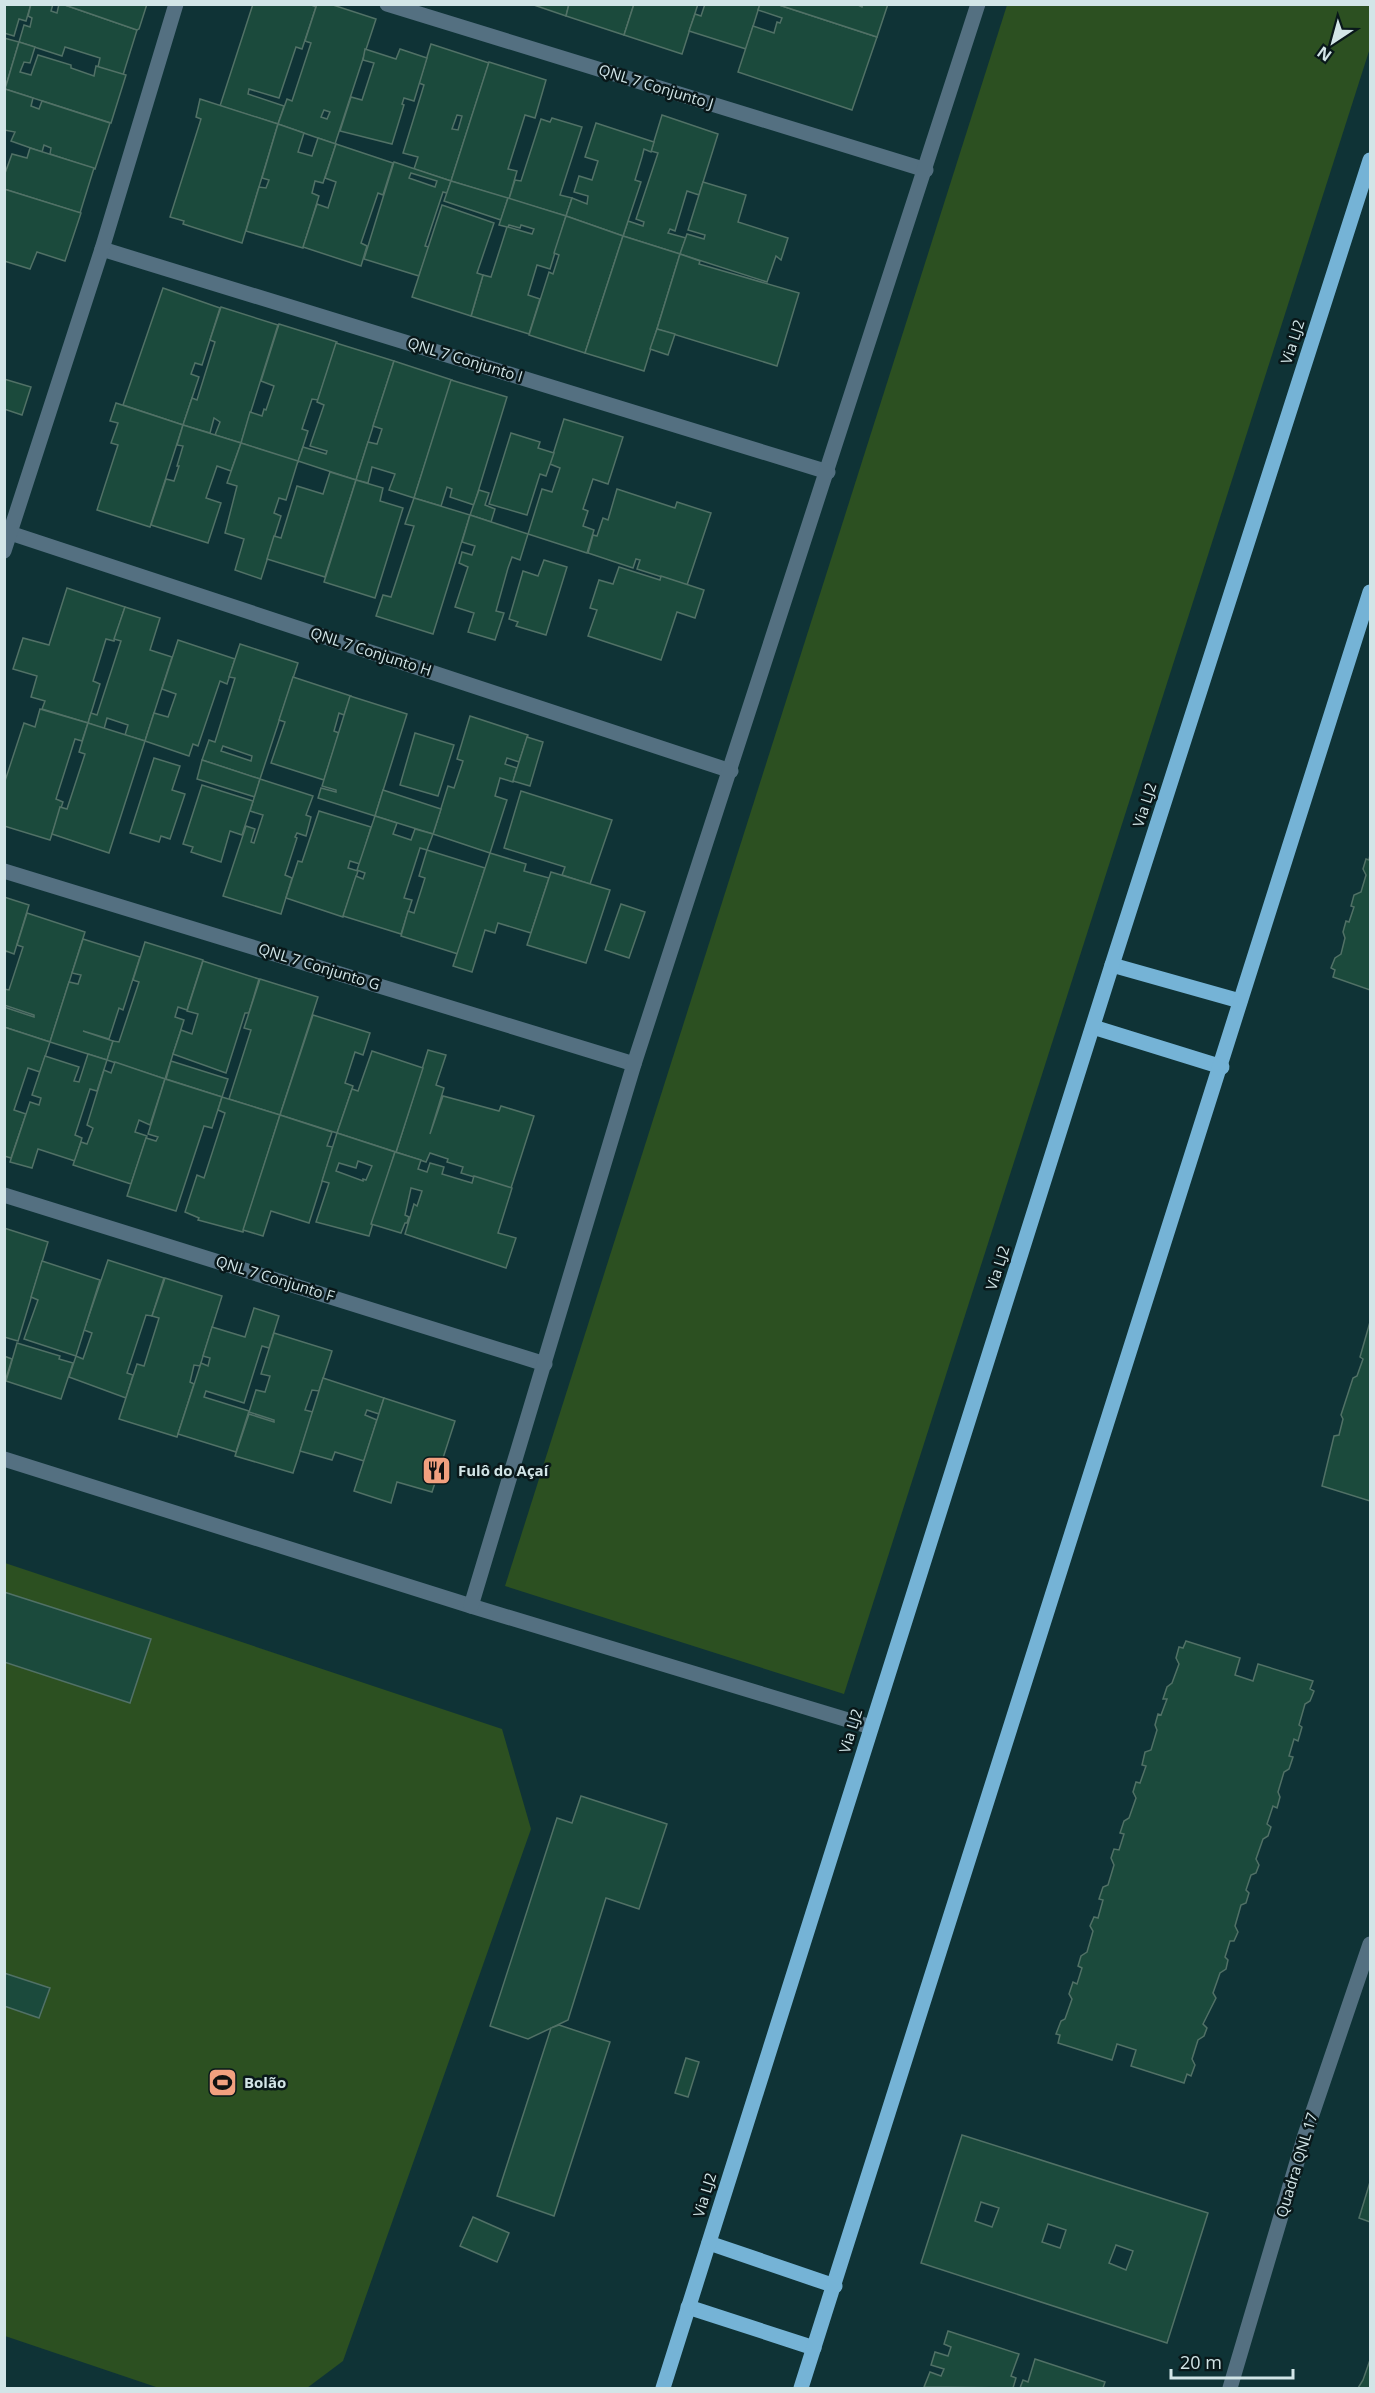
<svg xmlns="http://www.w3.org/2000/svg" width="1375" height="2393" viewBox="0 0 1375 2393" font-family="'Open Sans',sans-serif">
<style>
.green{fill:#2c5021}
.building{fill:#1b4a3c;stroke:#517166;stroke-width:1.5;fill-rule:evenodd}
.lines{fill:none;stroke-linecap:round;stroke-linejoin:round}
.minor{stroke:#547081;stroke-width:15}
.major{stroke:#75b3d6;stroke-width:15}
.labels{text-anchor:middle;stroke-width:5;stroke-linejoin:round;paint-order:stroke}
.street-label{font-size:15px;fill:#d2e5e7;stroke:#09181a}
.poi-label{font-size:15px;font-weight:bold;fill:#d2e5e7;stroke:#09181a;text-anchor:start}
</style>
<rect width="100%" height="100%" fill="#0f3336"/>
<!-- green -->
<g class="green">
<path d="M1007,5H1370V48L844,1694L505,1586Z"/>
<path d="M5,1563L502,1729L531,1829L343,2361L307,2388H159L5,2336Z"/>
</g>
<!-- building -->
<g class="building">
<path d="M4,4H31L26,21L19,19L14,36L4,33Z"/>
<path d="M31,4H53L51,11L57,13L59,4H62L137,30L123,75L98,67L100,58L65,47L62,56L19,42L24,25L30,27L32,18L28,16Z"/>
<path d="M62,4H147L139,29L137,30Z"/>
<path d="M253,4H309L316,7L302,49L296,47L279,98L249,89L248,94L284,106L278,124L220,106Z"/>
<path d="M317,4H330L376,19L335,144L278,124L287,99L292,101L311,43L305,41ZM324,110L330,112L327,119L321,117Z"/>
<path d="M531,4H569L566,16Z"/>
<path d="M569,4H634L624,35L566,16Z"/>
<path d="M634,4H698L682,54L624,35Z"/>
<path d="M705,4H760L746,49L689,31L695,14L701,16Z"/>
<path d="M760,4H776L877,37L852,110L738,72L753,26L774,33L777,22L780,23L782,18L758,10Z"/>
<path d="M776,4H856L862,7L863,4H888L877,37Z"/>
<path d="M4,38L19,42L5,89H4Z"/>
<path d="M19,42L35,47L30,63L24,62L20,72L31,75L38,55L71,65V68L94,76L96,66L126,75L111,123L5,89Z"/>
<path d="M431,44L489,63L451,181L414,169L418,157L403,153L424,85L419,83ZM457,115L462,116L458,130L452,129Z"/>
<path d="M365,49L396,59L400,49L427,58L414,101L404,98L402,104L404,105L392,144L340,131L351,97L362,100L374,63L363,60Z"/>
<path d="M489,62L546,80L535,118L525,115L508,169L517,171L509,199L451,181Z"/>
<path d="M5,89L33,98L31,106L39,109L42,101L110,123L95,169L50,154L51,148L44,145L42,152L11,141L15,132L4,130Z"/>
<path d="M200,99L278,124L242,243L183,224L184,221L170,217L201,119L196,117Z"/>
<path d="M662,115L718,134L699,195L687,191L675,231L670,229L668,233L686,238L680,254L623,236L628,221L643,226L644,222L636,219L658,153L651,151Z"/>
<path d="M552,118L582,127L560,195L572,198L566,216L509,199L515,180L521,181L541,119L550,122Z"/>
<path d="M596,123L654,142L651,152L644,149L642,157L635,180L641,182L623,236L566,216L572,198L587,204L588,196L574,192L579,176L592,180L598,161L585,157Z"/>
<path d="M278,124L304,133L298,152L312,156L318,138L336,144L323,183L315,181L312,193L319,196L303,248L246,231L259,187L266,188L269,180L262,178Z"/>
<path d="M336,144L393,163L383,195L378,193L361,243L367,246L361,266L303,247L317,204L328,208L336,182L325,178Z"/>
<path d="M30,148L94,168L80,213L4,189V176L12,154L27,158Z"/>
<path d="M394,162L451,181L447,193L443,192L425,246L429,247L419,276L364,259ZM411,173L437,181L435,187L409,178Z"/>
<path d="M451,181L508,198L501,220L444,201Z"/>
<path d="M703,182L746,195L738,222L788,238L781,260L776,256L767,282L680,254L687,234L704,239L705,235L688,230Z"/>
<path d="M4,189L81,213L65,261L37,252L30,269L4,261Z"/>
<path d="M508,198L566,216L550,269L537,265L528,295L540,299L529,334L471,316L483,275L491,277L507,227L499,225ZM509,225L520,228L521,225L534,229L532,234L508,227Z"/>
<path d="M442,205L494,223L477,273L483,275L471,316L412,297Z"/>
<path d="M566,216L623,236L585,353L529,335L549,272L553,274L559,255L554,253Z"/>
<path d="M623,236L680,254L644,371L585,353Z"/>
<path d="M680,254L700,261L699,264L799,293L777,366L657,329Z"/>
<path d="M163,288L220,308L202,365L195,363L191,374L199,377L183,425L123,405Z"/>
<path d="M221,307L278,325L241,443L215,435L220,422L214,418L210,433L183,425L192,398L197,400L215,342L210,340Z"/>
<path d="M279,324L337,342L318,400L312,399L302,429L308,431L298,462L241,443L250,412L262,416L264,409L266,410L274,386L261,381Z"/>
<path d="M657,329L675,334L668,355L650,349Z"/>
<path d="M336,343L394,361L356,480L298,461L303,447L326,454L327,451L310,446L324,405L317,402Z"/>
<path d="M394,361L452,380L414,498L389,490L395,474L372,467L368,483L356,480L368,442L377,444L382,429L373,426Z"/>
<path d="M4,379L31,387L22,415L4,409Z"/>
<path d="M451,380L507,397L474,505L450,497L452,489L447,487L441,506L414,498Z"/>
<path d="M116,403L183,425L150,527L97,510L118,445L111,443L118,423L110,421Z"/>
<path d="M564,419L623,437L608,484L593,479L583,509L588,511L583,526L594,530L587,553L528,534L542,489L552,492L560,468L550,464Z"/>
<path d="M183,425L241,443L231,471L217,466L206,498L221,503L208,543L151,525L166,479L174,481L179,466H177L183,446L177,445Z"/>
<path d="M511,433L540,442L538,448L554,453L546,476L540,474L527,515L489,504Z"/>
<path d="M241,443L298,461L286,500L279,498L274,513L281,516L261,579L235,570L244,539L225,533L237,486L227,483Z"/>
<path d="M330,472L356,480L325,577L267,559L274,536L281,538L297,486L323,494Z"/>
<path d="M356,480L383,488L380,501L403,508L375,598L324,582Z"/>
<path d="M617,489L675,508L677,502L711,513L687,585L637,569L640,560L636,559L633,568L588,553L593,535L597,536L603,518L608,520Z"/>
<path d="M479,490L489,493L485,505L495,509L491,522L470,515Z"/>
<path d="M414,498L470,515L433,634L376,616L383,595L391,597L414,526L405,524Z"/>
<path d="M470,515L528,534L520,560L512,557L508,568L496,611L504,613L495,640L468,632L474,613L455,607L468,567L459,563L462,552L472,555L475,546L462,542Z"/>
<path d="M544,560L567,567L546,635L516,626L518,622L509,619L523,571L538,576Z"/>
<path d="M619,567L660,580L661,576L704,590L695,618L677,612L661,660L588,636L597,610L590,608L599,580L613,584Z"/>
<path d="M67,588L125,607L114,641L106,639L93,681L100,684L88,723L42,709L45,701L31,697L37,676L13,669L23,638L49,645Z"/>
<path d="M125,607L160,618L150,650L172,657L145,741L125,735L128,725L107,718L104,729L88,723L91,713L97,715L121,641L114,639Z"/>
<path d="M178,640L235,659L227,684L220,681L198,746L193,744L189,756L145,741L154,713L168,717L176,694L162,689Z"/>
<path d="M240,644L298,663L260,779L202,760L209,740L215,742L235,678L229,677ZM223,746L252,756L251,761L221,751Z"/>
<path d="M293,677L351,696L344,715L339,713L334,731L339,733L324,780L271,763L285,722L279,720Z"/>
<path d="M350,696L407,714L375,816L318,798L321,788L336,792V790L322,786Z"/>
<path d="M40,709L88,723L82,741L75,739L56,799L63,802L50,840L4,826V784L24,723L35,727Z"/>
<path d="M470,716L528,735L519,762L507,758L505,764L517,768L513,782L500,778L495,796L507,800L490,853L433,834L448,786L454,788L463,761L457,759Z"/>
<path d="M88,723L145,741L109,853L52,834L60,807L67,809L85,754L79,752Z"/>
<path d="M415,733L454,745L438,796L400,785Z"/>
<path d="M527,737L543,742L530,786L513,781Z"/>
<path d="M154,758L180,766L172,790L185,794L170,839L161,836L159,842L130,833Z"/>
<path d="M202,760L260,779L255,797L197,779Z"/>
<path d="M260,779L313,796L306,815L311,817L306,836L297,833L295,837L297,838L285,875L292,878L281,914L223,896L246,826L255,829L251,842L254,843L263,815L250,811Z"/>
<path d="M202,785L253,801L242,835L230,831L221,862L191,852L193,847L183,844Z"/>
<path d="M383,790L441,809L433,834L375,816Z"/>
<path d="M521,791L612,820L590,884L562,875L565,867L504,848Z"/>
<path d="M319,811L371,827L360,864L350,861L348,868L358,871L343,917L286,898L298,861L302,862Z"/>
<path d="M375,816L397,823L393,834L411,840L415,829L433,834L427,850L420,848L404,898L412,900L401,934L343,916L356,876L363,879L365,873L357,870Z"/>
<path d="M427,850L485,868L458,954L401,936L408,911L414,913L425,878L419,876Z"/>
<path d="M490,853L526,864L524,871L549,878L531,933L498,923L495,933L485,930L472,972L453,966Z"/>
<path d="M1370,855V990L1333,977L1335,970L1331,968L1335,958L1341,954L1345,938L1343,932L1346,921L1349,922L1354,907L1351,906L1354,895L1361,892L1366,875L1363,869L1366,859L1369,860Z"/>
<path d="M551,872L610,890L586,963L527,945Z"/>
<path d="M4,897L29,905L14,954L6,951L4,956Z"/>
<path d="M621,904L645,912L629,958L605,950Z"/>
<path d="M27,913L85,932L50,1042L4,1027V1007L34,1017V1015L4,1005V989L9,990L23,947L17,945Z"/>
<path d="M83,939L140,957L123,1010L119,1008L109,1039L83,1031L113,1041L107,1060L50,1042L69,982L78,984L81,975L72,973Z"/>
<path d="M145,942L203,960L187,1010L178,1007L175,1017L184,1020L165,1079L107,1060L113,1041L119,1042L139,982L133,980Z"/>
<path d="M203,961L259,979L249,1013H245L226,1073L173,1054L181,1030L192,1034L198,1014L187,1011Z"/>
<path d="M260,979L318,997L280,1115L229,1099L251,1030L244,1028Z"/>
<path d="M313,1015L370,1033L363,1055L355,1052L345,1083L353,1086L337,1133L280,1115Z"/>
<path d="M4,1027L50,1042L40,1072L28,1068L14,1110L26,1114L11,1158L4,1156Z"/>
<path d="M428,1050L446,1055L436,1085L444,1088L430,1134L443,1096L499,1111L501,1106L534,1116L511,1188L461,1173L463,1167L447,1162L448,1159L430,1153L426,1162L396,1152Z"/>
<path d="M372,1051L423,1068L396,1152L337,1133L352,1089L358,1091Z"/>
<path d="M88,1054L107,1060L97,1091L90,1089L75,1135L82,1138L75,1161L38,1149L32,1168L10,1162L30,1102L39,1105L41,1098L32,1095L45,1056L79,1067L74,1081L79,1082Z"/>
<path d="M171,1061L228,1079L222,1097L166,1079Z"/>
<path d="M115,1062L165,1079L150,1125L139,1120L135,1132L147,1136L131,1184L73,1165L81,1142L87,1144L93,1128L87,1125L104,1070L111,1073Z"/>
<path d="M165,1079L222,1097L212,1128L204,1126L176,1211L127,1196L146,1138L156,1141L158,1137L148,1134Z"/>
<path d="M222,1097L280,1115L243,1232L198,1220L199,1218L185,1212L197,1175L204,1178L225,1113L218,1110Z"/>
<path d="M280,1115L332,1132L327,1146L333,1147L309,1223L271,1211L263,1236L243,1230Z"/>
<path d="M337,1133L395,1152L369,1236L316,1222L329,1183L322,1181ZM358,1161L372,1166L366,1180L363,1179V1181L336,1171L339,1163L356,1168Z"/>
<path d="M395,1152L421,1160L418,1169L427,1172L430,1163L444,1167L442,1174L472,1183L474,1176L512,1188L498,1233L516,1238L506,1268L405,1234L414,1204L417,1206L422,1191L411,1188L405,1215L409,1217L407,1223H405L401,1233L371,1224Z"/>
<path d="M4,1228L48,1242L18,1341L4,1337Z"/>
<path d="M108,1260L164,1278L152,1316L146,1315L127,1373L133,1375L126,1398L69,1377L76,1356L83,1359L92,1333L84,1330Z"/>
<path d="M42,1261L100,1280L76,1356L24,1339L38,1300L31,1297Z"/>
<path d="M165,1278L222,1296L200,1366L194,1365L190,1382L194,1384L177,1437L119,1419L137,1364L144,1366L159,1318L152,1316Z"/>
<path d="M254,1308L279,1316L269,1348L262,1346L244,1403L206,1391L204,1397L249,1411L236,1452L178,1434L201,1363L208,1366L210,1358L203,1356L212,1327L245,1337Z"/>
<path d="M1370,1322V1501L1322,1486L1334,1436L1339,1435L1343,1419L1341,1415L1353,1378L1357,1376L1363,1359L1360,1357Z"/>
<path d="M274,1333L332,1351L319,1391L312,1390L305,1410L313,1412L293,1473L235,1456L249,1414L274,1422V1420L249,1412L256,1390L265,1392L270,1376L261,1374Z"/>
<path d="M17,1343L60,1356L59,1359L73,1363L61,1399L6,1381Z"/>
<path d="M4,1356L12,1359L4,1385Z"/>
<path d="M323,1378L384,1398L379,1414L367,1410L365,1415L377,1420L364,1461L335,1452L332,1460L300,1451Z"/>
<path d="M384,1398L455,1421L432,1492L397,1482L391,1503L354,1491Z"/>
<path d="M4,1592L151,1639L130,1703L4,1662Z"/>
<path d="M1186,1641L1240,1658L1235,1675L1253,1681L1258,1664L1313,1681L1310,1689L1314,1691L1310,1701L1305,1704L1299,1725L1302,1727L1298,1741L1294,1739L1289,1756L1293,1757L1289,1769L1284,1772L1278,1792L1280,1797L1277,1808L1273,1806L1267,1824L1271,1827L1268,1836L1263,1839L1256,1859L1259,1865L1256,1873L1251,1875L1246,1890L1249,1893L1246,1903L1241,1905L1235,1926L1238,1932L1234,1941H1230L1225,1957L1228,1960L1226,1969L1220,1973L1213,1993L1216,1998L1203,2024L1207,2028L1204,2036L1198,2040L1192,2059L1195,2065L1191,2076L1187,2074L1184,2083L1131,2066L1136,2050L1117,2044L1112,2060L1058,2043L1060,2035L1056,2034L1061,2021L1065,2019L1072,1999L1069,1994L1073,1982L1077,1984L1082,1968L1078,1966L1081,1956L1087,1952L1093,1931L1090,1926L1094,1917L1098,1918L1103,1900L1099,1899L1103,1887L1108,1885L1114,1865L1111,1858L1114,1849L1119,1850L1124,1834L1120,1833L1124,1821L1129,1818L1136,1798L1133,1792L1136,1782L1140,1783L1146,1766L1142,1765L1145,1752L1151,1750L1157,1730L1155,1725L1158,1714L1161,1715L1167,1699H1163L1167,1687L1172,1683L1179,1664L1176,1658L1179,1647L1183,1648Z"/>
<path d="M581,1796L667,1824L639,1909L606,1898L568,2020L528,2039L490,2026L557,1818L572,1823Z"/>
<path d="M4,1973L50,1988L39,2018L4,2006Z"/>
<path d="M559,2025L610,2042L554,2216L497,2196L551,2028Z"/>
<path d="M686,2058L699,2062L688,2097L675,2093Z"/>
<path d="M962,2135L1208,2213L1167,2343L921,2263ZM981,2202L999,2208L992,2227L975,2221ZM1048,2224L1066,2230L1060,2248L1042,2242ZM1116,2245L1133,2251L1126,2270L1109,2263Z"/>
<path d="M1370,2182V2222L1359,2218Z"/>
<path d="M473,2217L509,2233L497,2262L460,2246Z"/>
<path d="M948,2331L1019,2354L1011,2376L1016,2378L1013,2388L924,2387L930,2372L941,2376L944,2369L931,2365L935,2352L948,2356L951,2347L944,2344Z"/>
<path d="M1035,2359L1105,2382L1103,2388H1020L1023,2380L1028,2382Z"/>
<path d="M1370,2360V2388H1358L1363,2380Z"/>
</g>
<g class="lines">
<!-- minor -->
<g class="minor">
<path d="M387,4L926,170"/>
<path d="M102,249L828,472"/>
<path d="M10,533L731,771"/>
<path d="M4,551L102,249L176,4"/>
<path d="M4,871L634,1064"/>
<path d="M4,1195L545,1364"/>
<path d="M4,1459L471,1606L871,1727"/>
<path d="M471,1606L634,1064L978,4"/>
<path d="M1230,2388L1305,2135L1370,1944"/>
</g>
<!-- major -->
<g class="major">
<path d="M1112,965L1240,1001"/>
<path d="M1093,1027L1222,1067"/>
<path d="M709,2243L835,2286"/>
<path d="M688,2307L814,2348"/>
<path d="M663,2388L1112,965L1370,160"/>
<path d="M801,2388C995,1791 1180,1191 1370,592"/>
</g>
</g>
<!-- icons -->
<defs>
<symbol id="restaurant-square" viewBox="-11 -11 22 22"><rect x="-9" y="-9" width="18" height="18" rx="4" fill="#f2a07f" stroke="#09181a"/><path d="M-5-6h1v4h1v-4h1v4h1v-4h1v5L-1.5 .5V6h-2V.5L-5-1ZM5-6V6H3V1.5H1.5Q1.5-4 5-6Z" fill="#111"/></symbol>
<symbol id="stadium-square" viewBox="-11 -11 22 22"><rect x="-9" y="-9" width="18" height="18" rx="4" fill="#f2a07f" stroke="#09181a"/><path d="M0-5a6.5 5 0 1 0 0 10a6.5 5 0 1 0 0-10ZM-3.5-1.8h7v3.6h-7Z" fill="#111"/></symbol>
</defs>
<g fill-rule="evenodd">
<use href="#restaurant-square" x="420" y="1454" width="33" height="33"/>
<use href="#stadium-square" x="206" y="2066" width="33" height="33"/>
</g>
<g class="labels">
<!-- street labels -->
<g class="street-label">
<text transform="translate(656 87) rotate(17)" y="5">QNL 7 Conjunto J</text>
<text transform="translate(1293 342) rotate(-72)" y="5">Via LJ2</text>
<text transform="translate(465 360) rotate(17)" y="5">QNL 7 Conjunto I</text>
<text transform="translate(371 652) rotate(18)" y="5">QNL 7 Conjunto H</text>
<text transform="translate(1145 805) rotate(-72)" y="5">Via LJ2</text>
<text transform="translate(319 967) rotate(17)" y="5">QNL 7 Conjunto G</text>
<text transform="translate(998 1268) rotate(-72)" y="5">Via LJ2</text>
<text transform="translate(275 1279) rotate(17)" y="5">QNL 7 Conjunto F</text>
<text transform="translate(851 1731) rotate(-73)" y="5">Via LJ2</text>
<text transform="translate(1297 2165) rotate(-73)" y="5">Quadra QNL 17</text>
<text transform="translate(705 2195) rotate(-73)" y="5">Via LJ2</text>
</g>
<!-- poi labels -->
<g class="poi-label">
<text x="458" y="1476">Fulô do Açaí</text>
<text x="244" y="2088">Bolão</text>
</g>
</g>
<!-- border -->
<rect width="1375" height="2393" fill="none" stroke="#d2e5e7" stroke-width="12"/>
<!-- north arrow -->
<g transform="translate(1333 42) rotate(216)" stroke="#09181a" stroke-width="4.5" paint-order="stroke">
<path d="M0-4.5L10 22L0 15L-10 22Z" fill="#d2e5e7"/>
<text y="-9" font-size="16" font-weight="bold" text-anchor="middle" fill="#d2e5e7">N</text>
</g>
<!-- scale -->
<path d="M1171 2369v9h122v-9" fill="none" stroke="#d2e5e7" stroke-width="3"/>
<text x="1180" y="2369" font-size="18" fill="#d2e5e7" stroke="#09181a" stroke-width="4.5" paint-order="stroke">20 m</text>
</svg>
